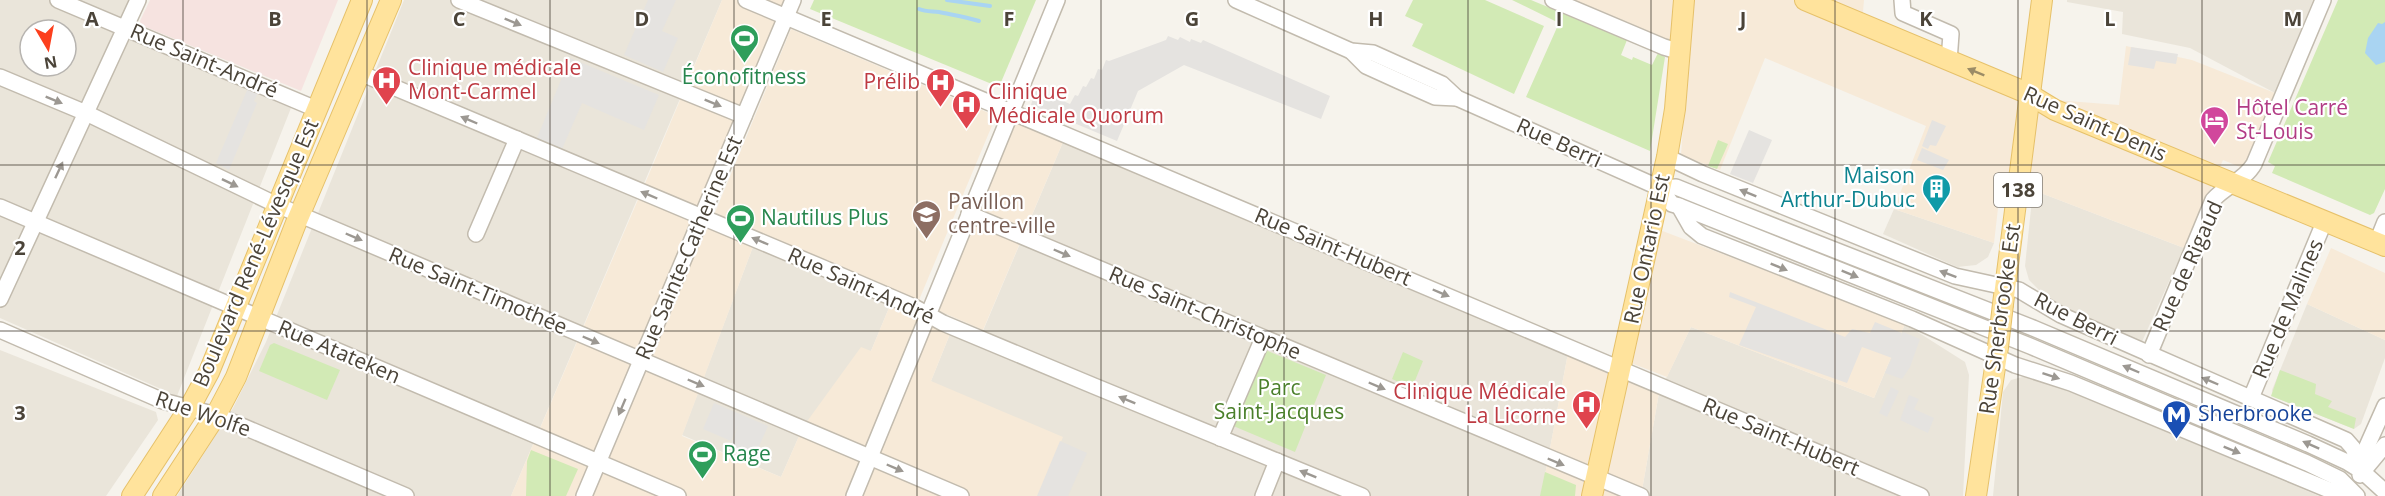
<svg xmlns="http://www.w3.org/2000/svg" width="2385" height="496" viewBox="0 0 2385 496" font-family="'Open Sans',sans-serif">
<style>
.residential{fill:#eae5da;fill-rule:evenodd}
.commercial{fill:#f7ead8}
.medical{fill:#f6e3e0}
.green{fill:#d2eab5}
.parking{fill:#e5e3e0}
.water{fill:#a9d4f2}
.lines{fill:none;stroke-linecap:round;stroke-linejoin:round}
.stream{stroke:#a9d4f2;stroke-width:4}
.minor-casing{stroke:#c2bbae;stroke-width:18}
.major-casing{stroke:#e6c16a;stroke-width:22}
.minor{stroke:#fff;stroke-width:15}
.major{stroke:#ffe39c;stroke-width:20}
.major-bridge-casing{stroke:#e6c16a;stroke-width:22;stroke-linecap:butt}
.major-bridge{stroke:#ffe39c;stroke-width:20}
.oneway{fill:#9c9892}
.oneway2{fill:#9c8c66}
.grid{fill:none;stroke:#4b4439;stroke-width:1.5;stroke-opacity:0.55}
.labels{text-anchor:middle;stroke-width:4.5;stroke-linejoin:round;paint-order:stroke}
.shield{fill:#fff;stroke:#817c74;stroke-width:1.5}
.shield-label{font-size:20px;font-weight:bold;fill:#4b4439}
.street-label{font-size:21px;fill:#4b4439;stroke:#fff}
.health-label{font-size:21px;fill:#be3a42;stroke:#fff;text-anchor:start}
.leisure-label{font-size:21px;fill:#27864d;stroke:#fff;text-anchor:start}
.hotel-label{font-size:21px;fill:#b23c85;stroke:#fff;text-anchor:start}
.culture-label{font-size:21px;fill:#0d838f;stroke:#fff;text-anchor:end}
.education-label{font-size:21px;fill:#785e54;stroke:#fff;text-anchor:start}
.park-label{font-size:21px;fill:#4a7f2a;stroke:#fff}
.transit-label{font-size:21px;fill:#164399;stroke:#fff;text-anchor:start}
.grid-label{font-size:20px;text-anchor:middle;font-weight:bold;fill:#4b4439;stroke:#fff;stroke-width:4.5;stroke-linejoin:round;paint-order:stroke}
</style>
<rect width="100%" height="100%" fill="#f6f3ec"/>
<!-- residential -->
<g class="residential">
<path d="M0,0H130L118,29L291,108L177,396L0,318ZM30,30H66V66H30Z"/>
<path d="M404,0H722L511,496H177L233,408L266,342Z"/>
<path d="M2067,0H2313L2275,93L2190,48L2122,34L2123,12L2067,2Z"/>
<path d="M1063,142L1568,353L1541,496H1039L931,381L950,334L977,345Z"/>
<path d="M2033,190L2184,248L2141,344L2053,304L2029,280L2025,266Z"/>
<path d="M1894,209L1994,243L1988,257L1976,265L1957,267L1883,234Z"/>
<path d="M754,244L891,303L871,351L803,427L781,477L682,435Z"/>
<path d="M2307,304L2385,340V358L2361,424L2354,429L2274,397L2272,390Z"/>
<path d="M1905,324L1965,362L1969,375L1963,496H1641L1659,393L1691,327L1874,398Z"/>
<path d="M0,350L156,412L158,420L106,496H0Z"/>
<path d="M2026,376L2044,380L2319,496H1993L2003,392L2011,380Z"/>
</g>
<!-- commercial -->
<g class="commercial">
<path d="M722,0H785L698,209L644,186Z"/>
<path d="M1569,0H1864L1861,35L2014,97L2119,105L2126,46L2192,60L2275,93L2245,169L2223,160L2184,248L2033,190L2000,191L1994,243L1894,209L1926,126L1765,58L1720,170L1681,155L1688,52Z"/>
<path d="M791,29L996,116L919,300L714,215Z"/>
<path d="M1015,122L1063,142L983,330L939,311Z"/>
<path d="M640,195L754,244L682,436L781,477L803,427L861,347L871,351L891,303L950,334L931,381L1063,437L1039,496H511Z"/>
<path d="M1660,230L1905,324L1874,398L1691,327L1667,377L1631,363Z"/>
<path d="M2331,248L2385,273V340L2307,304Z"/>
<path d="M1568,353L1659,393L1641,496H1541Z"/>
</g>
<!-- medical -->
<path class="medical" d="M150,0H338L301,91L141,25L140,21Z"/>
<!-- green -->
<g class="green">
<path d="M814,0H1036L999,87L810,9Z"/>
<path d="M1413,0H1485L1544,26L1514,94L1412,46L1423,24L1405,16Z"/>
<path d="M1512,0H1531L1627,40L1621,55L1632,60L1633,57L1652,65L1658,53L1665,57L1650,151L1526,97L1559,23Z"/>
<path d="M2338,0H2385V189L2374,213L2370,215L2272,173L2275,166L2268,162Z"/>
<path d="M1718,140L1728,144L1717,169L1708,166Z"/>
<path d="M274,343L340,370L327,400L259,371L270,345Z"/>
<path d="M1263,349L1326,375L1295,452L1231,425Z"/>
<path d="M1403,352L1423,361L1412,388L1392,379Z"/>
<path d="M2280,370L2316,384L2315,394L2332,401L2328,407L2356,418L2354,429L2271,396Z"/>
<path d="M531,450L578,469L566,496H526L527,461Z"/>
<path d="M1545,472L1576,485L1575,496H1540Z"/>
</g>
<!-- parking -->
<g class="parking">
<path d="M648,0H676L662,31L678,38L663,72L624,55Z"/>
<path d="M1168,36L1178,40L1180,37L1190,42L1191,39L1201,43L1203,40L1330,96L1321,119L1184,65L1138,91L1117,141L1031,105L1036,89L1070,104L1075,95L1078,96L1083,86L1086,87L1091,78L1094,79L1098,69L1102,70L1106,60L1109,61L1166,40Z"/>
<path d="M2131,47L2178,54L2176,64L2156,61L2154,69L2128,65Z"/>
<path d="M570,58L659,95L644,130L582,103L562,149L537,138Z"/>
<path d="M248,88L258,93L254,101L257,103L229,170L216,163Z"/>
<path d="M1932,120L1946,126L1936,146L1930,145L1928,149L1922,146Z"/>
<path d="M1749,130L1772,140L1753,183L1730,174Z"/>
<path d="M1922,148L1949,160L1943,170L1917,160Z"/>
<path d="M1730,292L1845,337L1852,329L1870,333L1875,322L1902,333L1899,341L1903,332L1920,339L1910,367L1902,379L1885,373L1892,358L1862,347L1847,383L1739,345L1756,307L1729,297Z"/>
<path d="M1891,387L1899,391L1887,417L1879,413Z"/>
<path d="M1909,395L1919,399L1914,409L1934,418L1928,433L1900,420Z"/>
<path d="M714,403L768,426L752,462L728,452L740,421L731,441L703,429Z"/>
<path d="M1060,441L1087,453L1068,496H1037Z"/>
</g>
<!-- water -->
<path class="water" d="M2385,22V62L2376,65L2365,53L2368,38L2378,23L2382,24Z"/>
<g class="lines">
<!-- stream -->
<g class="stream">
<path d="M947,0L990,6"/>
<path d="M919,9C926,12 932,11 939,12C953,15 965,17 979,21"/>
</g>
<defs>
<g id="minor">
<path d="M58,0L316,109"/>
<path d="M459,0L744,116"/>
<path d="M746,0L1921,496"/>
<path d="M1236,0L1351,51L1373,53L1442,84L1457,98L1660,188L1676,187L1733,210L2033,328L2308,444L2347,462L2363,472L2385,492"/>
<path d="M1553,0L1664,47L1681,52"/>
<path d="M1902,0L1903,13L1951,34L1949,61"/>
<path d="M1351,51L1366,66L1399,81L1435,97L1457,98"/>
<path d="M360,73L821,267L914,307L943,323L1094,386L1362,496"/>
<path d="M0,77L86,113L277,205L961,496"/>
<path d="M1667,157L1703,174L1955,276L2019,290L2061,315L2346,440L2353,448L2363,472"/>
<path d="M1660,188L1672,204L1679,206L2030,346L2307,463L2340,479L2357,496"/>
<path d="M1679,206L1691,227L1702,236L1912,319L2015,365L2071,383L2329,490L2350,491"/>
<path d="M0,207L678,496"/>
<path d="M969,214L1641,496"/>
<path d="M476,234L517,139"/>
<path d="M2377,242L2385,222"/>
<path d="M0,299L138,0"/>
<path d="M0,330L163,401L216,415L406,496"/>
<path d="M2149,355L2213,200C2225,186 2245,180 2254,164L2323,0"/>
<path d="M2251,398L2325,220"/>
<path d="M1220,438L1263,338"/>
<path d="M2363,470L2364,453L2385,406"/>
<path d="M2360,475L2385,445"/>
<path d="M584,496L793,0"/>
<path d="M854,496L1057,0"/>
<path d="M1263,496L1277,461"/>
</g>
<g id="major">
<path d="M1805,0L2027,93L2055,110L2385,246"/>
<path d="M2003,304L2042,0"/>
<path d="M132,496L190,407L209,372L362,0"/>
<path d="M163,496L216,415L236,377L296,223L391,0"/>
<path d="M1592,496L1667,157L1675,109L1684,0"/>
<path d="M1976,496L1998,347"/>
</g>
</defs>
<!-- minor casing -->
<use href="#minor" class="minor-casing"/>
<!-- major casing -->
<use href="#major" class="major-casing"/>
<!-- minor -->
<use href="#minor" class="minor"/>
<!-- major -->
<use href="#major" class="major"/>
<defs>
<path id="major-bridge" d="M1998,347L2003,304"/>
</defs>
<!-- major-bridge casing -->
<use href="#major-bridge" class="major-bridge-casing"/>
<!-- major-bridge -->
<use href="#major-bridge" class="major-bridge"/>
</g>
<!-- one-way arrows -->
<defs><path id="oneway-solid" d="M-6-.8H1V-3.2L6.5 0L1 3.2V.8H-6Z" transform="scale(1.5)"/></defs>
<g class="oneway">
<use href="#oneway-solid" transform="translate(513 22) rotate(22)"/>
<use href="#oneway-solid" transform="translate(54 100) rotate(22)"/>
<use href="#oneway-solid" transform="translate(713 103) rotate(22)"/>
<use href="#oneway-solid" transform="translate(469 120) rotate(-157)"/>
<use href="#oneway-solid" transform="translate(59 170) rotate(-65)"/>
<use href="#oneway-solid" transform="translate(230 183) rotate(26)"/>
<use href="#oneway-solid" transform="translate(1748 193) rotate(-158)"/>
<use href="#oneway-solid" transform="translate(649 195) rotate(-157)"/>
<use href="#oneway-solid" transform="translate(354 237) rotate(23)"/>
<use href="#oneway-solid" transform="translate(760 241) rotate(-157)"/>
<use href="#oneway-solid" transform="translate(1062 253) rotate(23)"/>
<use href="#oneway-solid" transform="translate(1779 267) rotate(22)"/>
<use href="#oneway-solid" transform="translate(1850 274) rotate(22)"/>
<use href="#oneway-solid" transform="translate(1948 274) rotate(-159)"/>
<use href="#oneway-solid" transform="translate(1441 293) rotate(23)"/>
<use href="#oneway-solid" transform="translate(591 340) rotate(23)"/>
<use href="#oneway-solid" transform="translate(2131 369) rotate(-157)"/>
<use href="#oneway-solid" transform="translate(2051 376) rotate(18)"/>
<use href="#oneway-solid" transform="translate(2210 381) rotate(-157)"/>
<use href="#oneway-solid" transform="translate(696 383) rotate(23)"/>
<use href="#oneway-solid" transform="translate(1377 386) rotate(23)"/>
<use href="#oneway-solid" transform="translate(1127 400) rotate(-158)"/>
<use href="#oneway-solid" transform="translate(622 407) rotate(113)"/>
<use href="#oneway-solid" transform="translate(2311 445) rotate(-156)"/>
<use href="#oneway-solid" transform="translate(2232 450) rotate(22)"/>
<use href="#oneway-solid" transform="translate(1556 462) rotate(23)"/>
<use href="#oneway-solid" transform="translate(895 468) rotate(23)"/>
<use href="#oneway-solid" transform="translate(1308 474) rotate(-158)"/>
</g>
<use class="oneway2" href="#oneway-solid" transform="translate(1976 72) rotate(-158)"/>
<!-- grid -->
<path class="grid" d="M183,0V496M367,0V496M550,0V496M734,0V496M917,0V496M1101,0V496M1284,0V496M1468,0V496M1651,0V496M1835,0V496M2018,0V496M2202,0V496M0,165H2385M0,331H2385"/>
<!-- icons -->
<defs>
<symbol id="stadium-pin" viewBox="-11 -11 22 30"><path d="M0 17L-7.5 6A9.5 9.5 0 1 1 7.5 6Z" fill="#2e9e5b" stroke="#fff"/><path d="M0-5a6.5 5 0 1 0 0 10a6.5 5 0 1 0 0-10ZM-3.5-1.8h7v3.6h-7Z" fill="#fff"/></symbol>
<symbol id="hospital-pin" viewBox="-11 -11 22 30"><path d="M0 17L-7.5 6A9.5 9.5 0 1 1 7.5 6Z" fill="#e0444e" stroke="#fff"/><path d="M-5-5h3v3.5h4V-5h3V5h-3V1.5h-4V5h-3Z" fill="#fff"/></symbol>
<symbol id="hotel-pin" viewBox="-11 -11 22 30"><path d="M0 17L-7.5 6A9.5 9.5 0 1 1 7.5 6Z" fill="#d1479c" stroke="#fff"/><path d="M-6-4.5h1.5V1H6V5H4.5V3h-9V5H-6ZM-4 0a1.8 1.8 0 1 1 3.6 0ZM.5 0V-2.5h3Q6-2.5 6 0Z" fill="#fff"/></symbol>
<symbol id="building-pin" viewBox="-11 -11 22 30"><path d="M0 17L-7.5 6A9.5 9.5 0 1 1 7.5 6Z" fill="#0f9aa8" stroke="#fff"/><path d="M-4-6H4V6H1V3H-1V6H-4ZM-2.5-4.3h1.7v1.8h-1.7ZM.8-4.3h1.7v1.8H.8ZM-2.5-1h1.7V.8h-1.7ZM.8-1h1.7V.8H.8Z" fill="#fff"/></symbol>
<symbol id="university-pin" viewBox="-11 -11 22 30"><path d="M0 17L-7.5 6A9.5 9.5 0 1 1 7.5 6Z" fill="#8d6e63" stroke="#fff"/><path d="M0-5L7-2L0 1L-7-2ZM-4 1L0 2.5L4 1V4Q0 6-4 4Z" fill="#fff"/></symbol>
<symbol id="metro-pin" viewBox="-11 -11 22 30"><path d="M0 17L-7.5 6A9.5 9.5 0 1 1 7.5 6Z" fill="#1a4fb4" stroke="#fff"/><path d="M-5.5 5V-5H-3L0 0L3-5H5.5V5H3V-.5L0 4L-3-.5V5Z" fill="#fff"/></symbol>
</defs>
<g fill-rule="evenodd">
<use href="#stadium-pin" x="728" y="22" width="33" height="45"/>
<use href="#hospital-pin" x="370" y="64" width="33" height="45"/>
<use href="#hospital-pin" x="924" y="66" width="33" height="45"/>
<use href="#hospital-pin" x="950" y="88" width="33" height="45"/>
<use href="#hotel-pin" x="2198" y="104" width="33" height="45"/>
<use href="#building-pin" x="1920" y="172" width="33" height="45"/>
<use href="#university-pin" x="910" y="198" width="33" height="45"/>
<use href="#stadium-pin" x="724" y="202" width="33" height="45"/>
<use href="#hospital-pin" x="1570" y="388" width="33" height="45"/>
<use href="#metro-pin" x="2160" y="398" width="33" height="45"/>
<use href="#stadium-pin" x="686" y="438" width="33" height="45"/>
</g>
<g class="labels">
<!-- shield labels -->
<rect class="shield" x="1994" y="173" width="48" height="34" rx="4.5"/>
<g class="shield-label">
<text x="2018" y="197">138</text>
</g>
<!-- street labels -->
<g class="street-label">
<text transform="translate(204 61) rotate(23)" y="7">Rue Saint-André</text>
<text transform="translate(2095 124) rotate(24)" y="7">Rue Saint-Denis</text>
<text transform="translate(1559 143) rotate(24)" y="7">Rue Berri</text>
<text transform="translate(1333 247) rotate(23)" y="7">Rue Saint-Hubert</text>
<text transform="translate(689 248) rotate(-67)" y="7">Rue Sainte-Catherine Est</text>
<text transform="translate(1647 249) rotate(-78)" y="7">Rue Ontario Est</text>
<text transform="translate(256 253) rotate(-67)" y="7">Boulevard René-Lévesque Est</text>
<text transform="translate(2188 266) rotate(-66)" y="7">Rue de Rigaud</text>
<text transform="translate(861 286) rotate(24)" y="7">Rue Saint-André</text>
<text transform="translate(478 291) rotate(23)" y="7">Rue Saint-Timothée</text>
<text transform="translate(2288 309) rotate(-67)" y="7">Rue de Malines</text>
<text transform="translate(1205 313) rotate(23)" y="7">Rue Saint-Christophe</text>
<text transform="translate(2000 319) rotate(-82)" y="7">Rue Sherbrooke Est</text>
<text transform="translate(2076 319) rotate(27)" y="7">Rue Berri</text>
<text transform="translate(339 352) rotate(23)" y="7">Rue Atateken</text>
<text transform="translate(203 414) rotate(19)" y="7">Rue Wolfe</text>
<text transform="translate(1781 437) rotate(23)" y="7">Rue Saint-Hubert</text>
</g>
<!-- health labels -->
<g class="health-label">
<text x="408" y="75">Clinique médicale<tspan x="408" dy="24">Mont-Carmel</tspan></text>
<text x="920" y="89" text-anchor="end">Prélib</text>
<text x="988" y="99">Clinique<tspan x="988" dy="24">Médicale Quorum</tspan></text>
<text x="1566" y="399" text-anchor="end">Clinique Médicale<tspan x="1566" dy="24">La Licorne</tspan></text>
</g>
<!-- leisure labels -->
<g class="leisure-label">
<text x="744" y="84" text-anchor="middle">Éconofitness</text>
<text x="761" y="225">Nautilus Plus</text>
<text x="723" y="461">Rage</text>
</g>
<!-- hotel labels -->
<g class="hotel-label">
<text x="2236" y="115">Hôtel Carré<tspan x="2236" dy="24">St-Louis</tspan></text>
</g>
<!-- culture labels -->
<g class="culture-label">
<text x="1915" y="183">Maison<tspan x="1915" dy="24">Arthur-Dubuc</tspan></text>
</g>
<!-- education labels -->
<g class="education-label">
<text x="948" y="209">Pavillon<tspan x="948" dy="24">centre-ville</tspan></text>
</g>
<!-- park labels -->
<g class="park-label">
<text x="1279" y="395">Parc<tspan x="1279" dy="24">Saint-Jacques</tspan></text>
</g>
<!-- transit labels -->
<g class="transit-label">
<text x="2198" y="421">Sherbrooke</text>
</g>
</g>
<g class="grid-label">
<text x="92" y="26">A</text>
<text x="275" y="26">B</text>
<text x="459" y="26">C</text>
<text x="642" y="26">D</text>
<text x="826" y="26">E</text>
<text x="1009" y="26">F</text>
<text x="1192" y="26">G</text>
<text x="1376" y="26">H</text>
<text x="1559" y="26">I</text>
<text x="1743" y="26">J</text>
<text x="1926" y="26">K</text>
<text x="2110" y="26">L</text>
<text x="2293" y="26">M</text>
<text x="20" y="255">2</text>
<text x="20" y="420">3</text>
</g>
<!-- north arrow -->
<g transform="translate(48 48) rotate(170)"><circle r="28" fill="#ffffff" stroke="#b7b4b0" stroke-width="1.5"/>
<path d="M0-4.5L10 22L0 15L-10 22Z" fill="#fc3f1d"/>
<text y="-9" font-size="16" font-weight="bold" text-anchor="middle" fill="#4b4439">N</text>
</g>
</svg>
